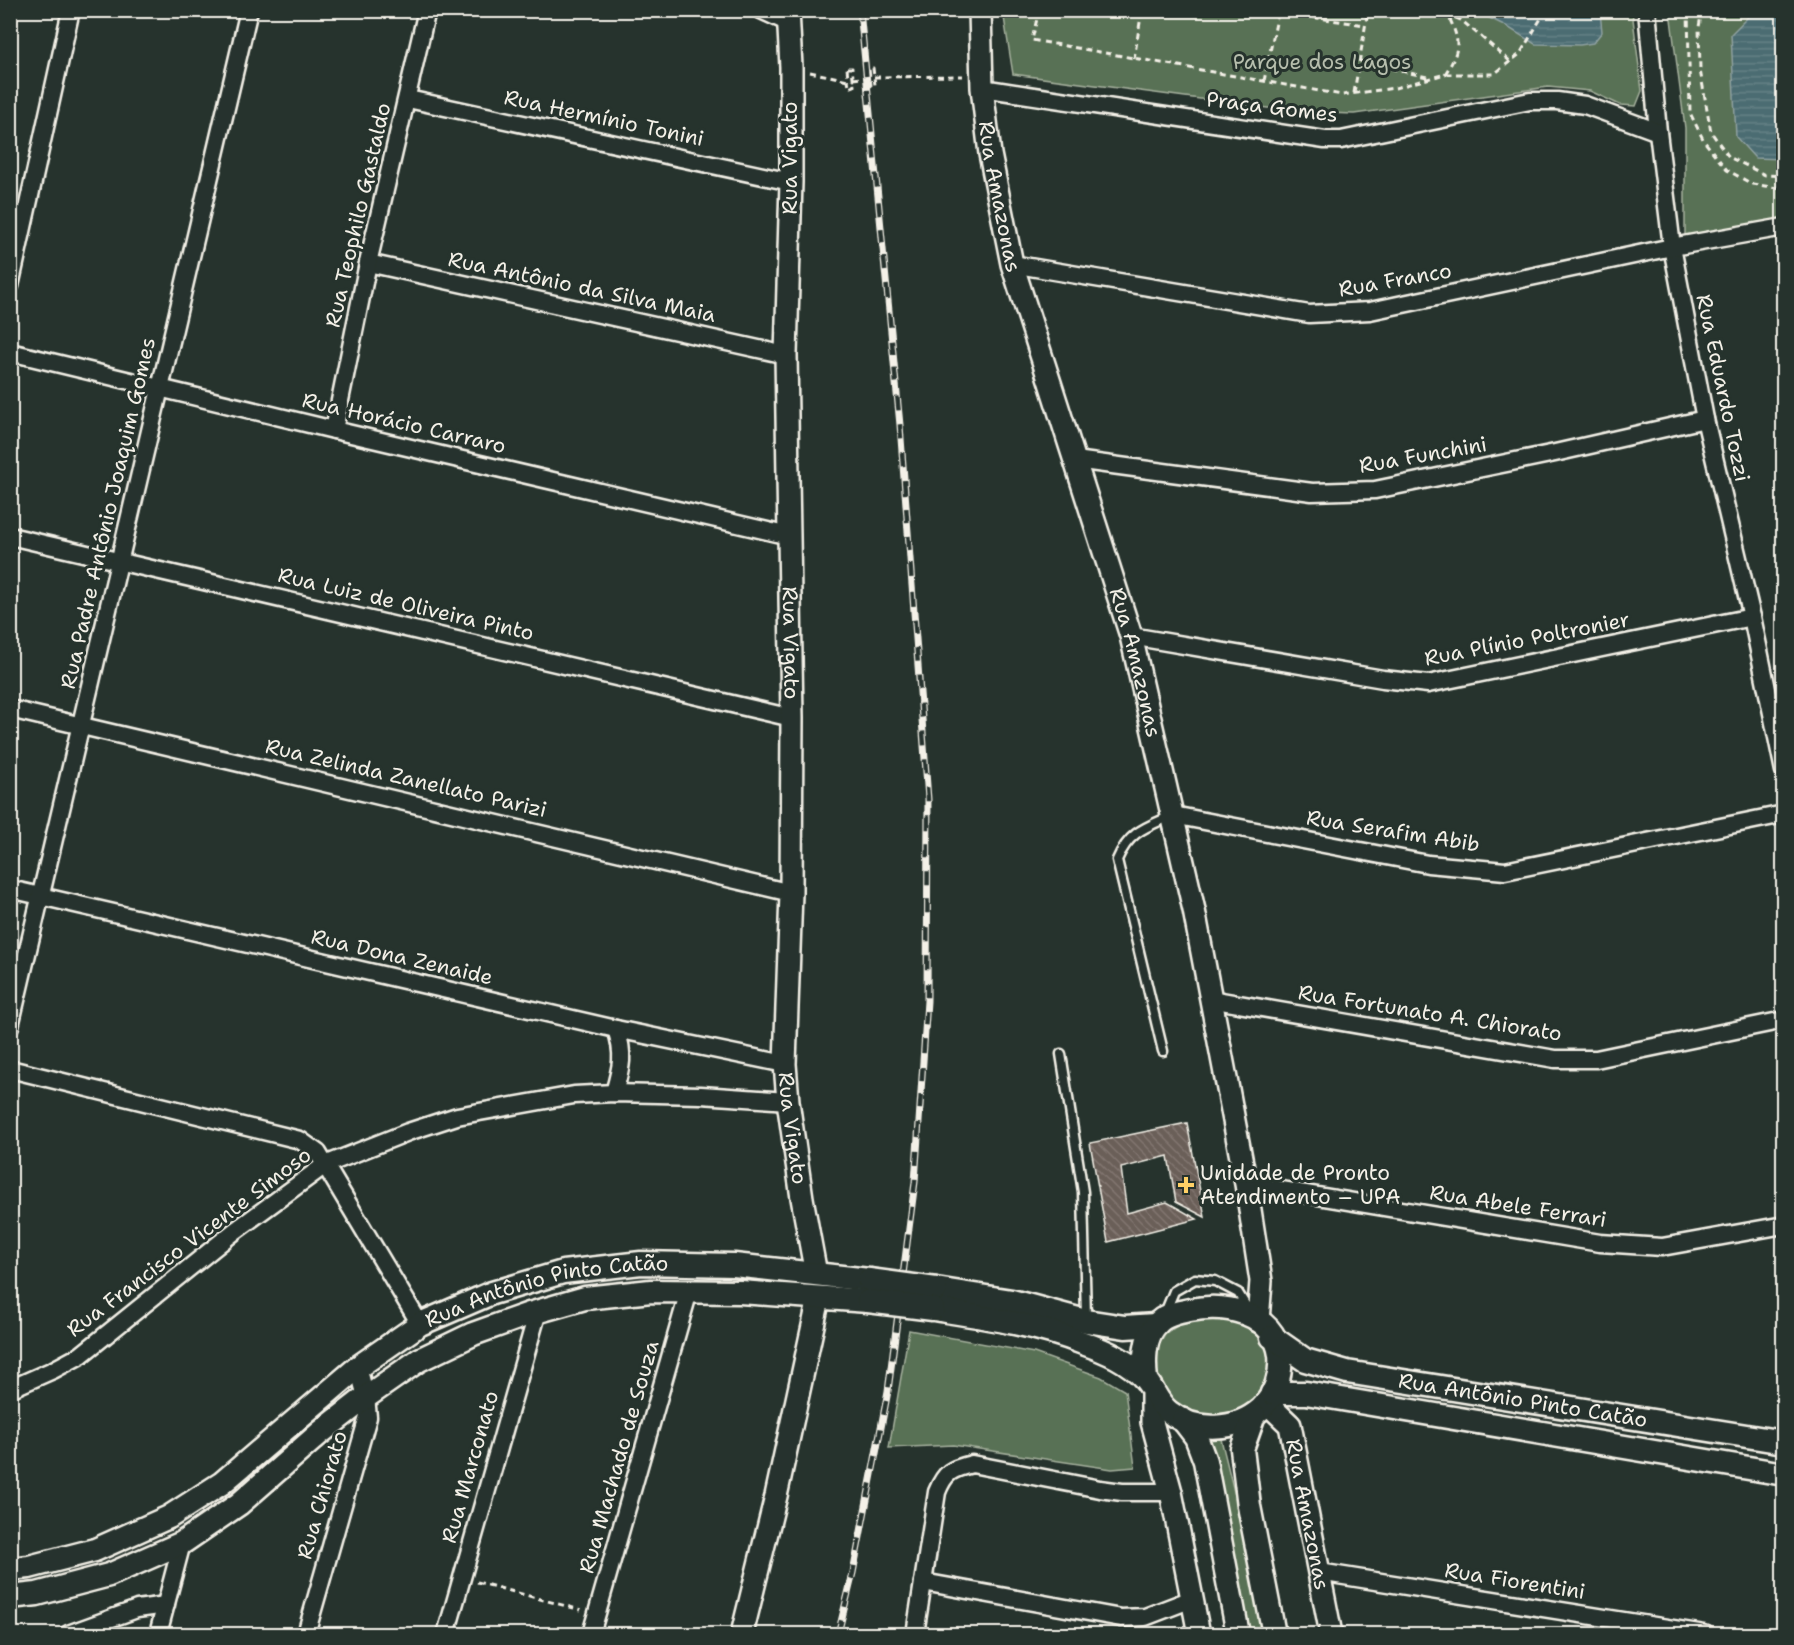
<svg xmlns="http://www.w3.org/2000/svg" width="1794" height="1645" viewBox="0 0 1794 1645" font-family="'Shantell Sans',sans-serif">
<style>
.park{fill:#597155;stroke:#a6b19e;stroke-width:1.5}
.water{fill:url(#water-rules);stroke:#8fa1a1;stroke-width:1.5}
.building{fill:url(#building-back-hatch);stroke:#f4f1e8;stroke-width:1.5}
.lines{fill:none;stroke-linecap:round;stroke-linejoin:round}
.service-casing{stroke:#f4f1e8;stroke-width:13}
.minor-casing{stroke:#f4f1e8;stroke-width:21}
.tertiary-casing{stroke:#f4f1e8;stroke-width:26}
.secondary-casing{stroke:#f4f1e8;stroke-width:27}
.path{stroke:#f4f1e8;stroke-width:3;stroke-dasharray:6 4.5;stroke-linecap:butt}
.service{stroke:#26332d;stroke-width:8}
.minor{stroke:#26332d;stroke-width:16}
.tertiary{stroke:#26332d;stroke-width:21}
.secondary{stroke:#26332d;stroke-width:22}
.rail-casing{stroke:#f4f1e8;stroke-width:7}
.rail{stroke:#26332d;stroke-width:4.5;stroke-dasharray:14;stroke-linecap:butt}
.secondary-bridge-casing{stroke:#f4f1e8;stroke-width:27;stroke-linecap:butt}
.secondary-bridge{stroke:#26332d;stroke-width:22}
.poi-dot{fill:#ffd166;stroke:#26332d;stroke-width:2}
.labels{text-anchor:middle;stroke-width:6;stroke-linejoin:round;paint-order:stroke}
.park-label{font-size:21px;fill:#b6bead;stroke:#26332d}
.street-label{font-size:21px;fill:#f4f1e8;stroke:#26332d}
.poi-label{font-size:21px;fill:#f4f1e8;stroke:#26332d;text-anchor:start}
</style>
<defs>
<pattern id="water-rules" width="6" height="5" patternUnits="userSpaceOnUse" patternTransform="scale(1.5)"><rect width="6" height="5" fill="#4b6c72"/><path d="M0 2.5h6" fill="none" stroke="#668186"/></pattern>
<pattern id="building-back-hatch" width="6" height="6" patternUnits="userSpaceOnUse" patternTransform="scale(1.5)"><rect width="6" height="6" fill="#6b5f58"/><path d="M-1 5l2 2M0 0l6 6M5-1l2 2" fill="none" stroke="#817670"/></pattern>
</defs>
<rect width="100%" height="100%" fill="#26332d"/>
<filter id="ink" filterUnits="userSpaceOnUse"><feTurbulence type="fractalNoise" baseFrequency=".0167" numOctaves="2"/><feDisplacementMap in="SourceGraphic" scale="12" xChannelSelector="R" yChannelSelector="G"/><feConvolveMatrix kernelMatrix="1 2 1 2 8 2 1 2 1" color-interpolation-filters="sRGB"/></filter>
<g filter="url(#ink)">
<!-- park -->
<g class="park">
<path d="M1003,11H1632L1642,91L1636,106L1620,105L1590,91L1548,87L1354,114L1297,112L1013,74Z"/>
<path d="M1670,11H1783V219L1685,238V128Z"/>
<path d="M1202,1318L1228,1320L1247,1326L1262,1340L1270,1355L1272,1372L1265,1394L1238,1415L1204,1419L1168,1401L1153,1370L1155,1351L1165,1335L1182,1322Z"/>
<path d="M909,1330L1034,1353L1101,1377L1125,1391L1135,1467L1112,1469L953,1445L889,1448Z"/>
<path d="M1204,1438L1221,1439L1239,1512L1263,1634H1245Z"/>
</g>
<!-- water -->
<g class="water">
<path d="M1475,11H1600L1602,32L1593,43L1580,45L1535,44L1506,26Z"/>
<path d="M1754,11H1783V159L1755,158L1736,137L1731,34Z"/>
</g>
<!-- building -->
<path class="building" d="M1187,1123L1205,1217L1176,1202L1168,1156L1121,1168L1127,1213L1167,1202L1197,1219L1108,1242L1090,1143Z"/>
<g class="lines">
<defs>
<g id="service">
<path d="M1163,1051L1117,860C1129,832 1144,828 1171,816"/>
<path d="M1061,1054L1083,1192L1086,1318"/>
<path d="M1165,1313L1174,1291L1195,1279L1215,1281L1238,1293L1248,1309"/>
</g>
<g id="minor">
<path d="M761,10L789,23"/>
<path d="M1647,10L1658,132L1672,247L1705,419L1752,617L1784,771"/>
<path d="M982,88L1325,140H1341L1530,101H1557L1585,105L1658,132"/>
<path d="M408,99L791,182"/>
<path d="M368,263L786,355"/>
<path d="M1012,264L1309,314L1370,311L1672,247L1784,227"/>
<path d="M10,286L71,10"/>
<path d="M10,352L334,430L789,536"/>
<path d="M334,430L368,263L427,10"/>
<path d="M1075,460L1312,492L1375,490L1555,453L1705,419"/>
<path d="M10,536L792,718"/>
<path d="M1131,636L1383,679L1428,684L1752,617"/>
<path d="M10,709L791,893"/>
<path d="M1173,815L1428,864L1505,871L1784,814"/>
<path d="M10,889L616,1029L785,1064"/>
<path d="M1210,999L1555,1059H1596L1784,1020"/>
<path d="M10,1026L249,10"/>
<path d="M10,1069L300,1140L318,1153L420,1324"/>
<path d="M614,1093C621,1068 625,1055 616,1029"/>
<path d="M1246,1184L1600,1243L1662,1247L1784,1225"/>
<path d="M10,1389L53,1370L81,1355L235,1231L325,1165L408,1132L457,1116L574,1095L614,1093L701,1095L788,1101"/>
<path d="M1319,1572L1705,1634"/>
<path d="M923,1582L1121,1618L1145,1617L1192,1599"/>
<path d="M68,1634L137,1609L166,1605"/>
<path d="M158,1634L182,1543"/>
<path d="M306,1634L368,1417L366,1397L358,1367"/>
<path d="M446,1634L538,1311"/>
<path d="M591,1634L689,1291"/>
<path d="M915,1634L937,1492C945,1472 951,1469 972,1464L1100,1489L1122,1492H1171"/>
</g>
<g id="tertiary">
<path id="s1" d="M788,10L791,67V182L786,355L792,718L791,893L785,1064L788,1101L802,1198L816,1274"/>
<path id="s2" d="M980,10L982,88L990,154L1012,264L1131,636L1194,910L1246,1184L1261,1281L1258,1321"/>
<path d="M1152,1391V1422L1171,1492L1199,1634"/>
<path id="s3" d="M1267,1403L1290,1425L1331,1634"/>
<path d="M742,1634L776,1496L819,1298"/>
</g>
<g id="secondary">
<path d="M936,1289L1012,1301L1086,1321L1125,1327L1155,1325"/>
<path d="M933,1309C984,1317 1035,1324 1083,1343C1106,1351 1129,1361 1145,1379C1154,1389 1157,1403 1169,1412C1196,1433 1236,1431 1261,1409C1275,1395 1282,1375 1280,1355C1274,1312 1225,1303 1190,1310C1179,1312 1164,1315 1157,1324C1143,1338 1144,1362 1146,1380"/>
<path id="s4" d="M1272,1337L1305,1360L1347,1372L1784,1442"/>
<path d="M1272,1393H1306L1784,1474"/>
<path d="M1254,1415L1242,1449L1249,1506L1274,1634"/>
<path d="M1183,1420L1196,1437L1205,1461L1238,1634"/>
<path id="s5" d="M10,1569L29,1567L95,1550L169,1517L222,1483L358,1367L420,1324L492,1293L563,1272L641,1263L734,1265L869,1280"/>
<path d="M10,1597L37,1594L109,1575L182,1543L239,1504L320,1433L366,1397L419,1360L473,1334L529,1314L585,1298L651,1291L740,1292L868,1301"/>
</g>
</defs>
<!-- service casing -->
<use href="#service" class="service-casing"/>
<!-- minor casing -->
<use href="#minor" class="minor-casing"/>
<!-- tertiary casing -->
<use href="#tertiary" class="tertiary-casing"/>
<!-- secondary casing -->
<use href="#secondary" class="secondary-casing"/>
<!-- path -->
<g class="path">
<path d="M1039,10L1032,40L1342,95L1395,88L1445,74H1494L1520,54L1546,10"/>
<path d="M1230,10L1278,12L1365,25"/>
<path d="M1436,10L1461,20L1511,62"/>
<path d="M1688,10L1690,113L1704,141L1727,170L1752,184L1784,189"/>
<path d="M1702,10L1699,27L1700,70L1711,132L1729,157L1765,175L1784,176"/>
<path d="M1134,59L1142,10"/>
<path d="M1360,61L1431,78"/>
<path d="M847,68H852L854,86L849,88Z"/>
<path d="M873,68L875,85L871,86L869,69Z"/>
<path d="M810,72L848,80"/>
<path d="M1445,74C1461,49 1460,41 1448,15"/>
<path d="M874,77L963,76"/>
<path d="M853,79L869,77"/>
<path d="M1264,81L1278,13"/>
<path d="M1354,93L1368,10"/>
<path d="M477,1582L581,1610"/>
</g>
<!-- service -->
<use href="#service" class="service"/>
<!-- minor -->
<use href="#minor" class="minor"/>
<!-- tertiary -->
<use href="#tertiary" class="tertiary"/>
<!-- secondary -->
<use href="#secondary" class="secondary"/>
<defs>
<path id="rail" d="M838,1634L853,1573L888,1391L915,1182L927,1001L928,799L900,425L860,10"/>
</defs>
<!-- rail casing -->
<use href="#rail" class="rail-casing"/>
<!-- rail -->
<use href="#rail" class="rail"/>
<defs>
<g id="secondary-bridge">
<path d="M869,1280L936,1289"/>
<path d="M868,1301L933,1309"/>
</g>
</defs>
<!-- secondary-bridge casing -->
<use href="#secondary-bridge" class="secondary-bridge-casing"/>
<!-- secondary-bridge -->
<use href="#secondary-bridge" class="secondary-bridge"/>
</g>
</g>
<!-- markers -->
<path class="poi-dot" d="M1183 1176h6v6h6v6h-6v6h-6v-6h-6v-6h6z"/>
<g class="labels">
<!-- park labels -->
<g class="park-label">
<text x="1322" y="69">Parque dos Lagos</text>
</g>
<!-- street labels -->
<g class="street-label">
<text transform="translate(1272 107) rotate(7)" y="7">Praça Gomes</text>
<text transform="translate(604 118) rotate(12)" y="7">Rua Hermínio Tonini</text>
<text transform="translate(790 158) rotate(-90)" y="7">Rua Vigato</text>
<text dy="7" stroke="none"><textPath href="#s2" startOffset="188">Rua Amazonas</textPath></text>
<text transform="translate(358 215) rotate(-77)" y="7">Rua Teophilo Gastaldo</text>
<text transform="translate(1395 280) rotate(-10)" y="7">Rua Franco</text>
<text transform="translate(582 287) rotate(12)" y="7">Rua Antônio da Silva Maia</text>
<text transform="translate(1723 388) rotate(78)" y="7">Rua Eduardo Tozzi</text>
<text transform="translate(404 423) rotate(13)" y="7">Rua Horácio Carraro</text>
<text transform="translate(1423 455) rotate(-10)" y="7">Rua Funchini</text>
<text transform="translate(108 513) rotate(-77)" y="7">Rua Padre Antônio Joaquim Gomes</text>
<text transform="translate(406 604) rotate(13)" y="7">Rua Luiz de Oliveira Pinto</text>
<text transform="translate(1527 639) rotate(-11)" y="7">Rua Plínio Poltronier</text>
<text dy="7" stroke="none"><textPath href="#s1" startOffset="633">Rua Vigato</textPath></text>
<text dy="7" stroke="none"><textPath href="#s2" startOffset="674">Rua Amazonas</textPath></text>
<text transform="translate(406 778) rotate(13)" y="7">Rua Zelinda Zanellato Parizi</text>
<text transform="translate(1393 831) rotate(9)" y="7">Rua Serafim Abib</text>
<text transform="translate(402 957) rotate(13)" y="7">Rua Dona Zenaide</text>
<text transform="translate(1430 1013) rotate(9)" y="7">Rua Fortunato A. Chiorato</text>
<text dy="7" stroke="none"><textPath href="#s1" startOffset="1119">Rua Vigato</textPath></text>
<text transform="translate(1518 1206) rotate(9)" y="7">Rua Abele Ferrari</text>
<text transform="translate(189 1242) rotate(-37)" y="7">Rua Francisco Vicente Simoso</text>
<text dy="7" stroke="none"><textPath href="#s5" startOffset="618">Rua Antônio Pinto Catão</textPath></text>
<text dy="7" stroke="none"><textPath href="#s4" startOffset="262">Rua Antônio Pinto Catão</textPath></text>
<text transform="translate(619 1457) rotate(-74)" y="7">Rua Machado de Souza</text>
<text transform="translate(470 1467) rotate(-74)" y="7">Rua Marconato</text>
<text transform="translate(322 1495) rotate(-74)" y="7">Rua Chiorato</text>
<text dy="7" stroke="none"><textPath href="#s3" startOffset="123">Rua Amazonas</textPath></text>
<text transform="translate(1515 1581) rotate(9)" y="7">Rua Fiorentini</text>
</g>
<!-- poi labels -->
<g class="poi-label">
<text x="1200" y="1180">Unidade de Pronto<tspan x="1200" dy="24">Atendimento – UPA</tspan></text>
</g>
</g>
<!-- margin -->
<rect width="1794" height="1645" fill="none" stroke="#26332d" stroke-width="36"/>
<rect x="18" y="18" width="1758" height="1609" fill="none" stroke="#f4f1e8" stroke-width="2" filter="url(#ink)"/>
</svg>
